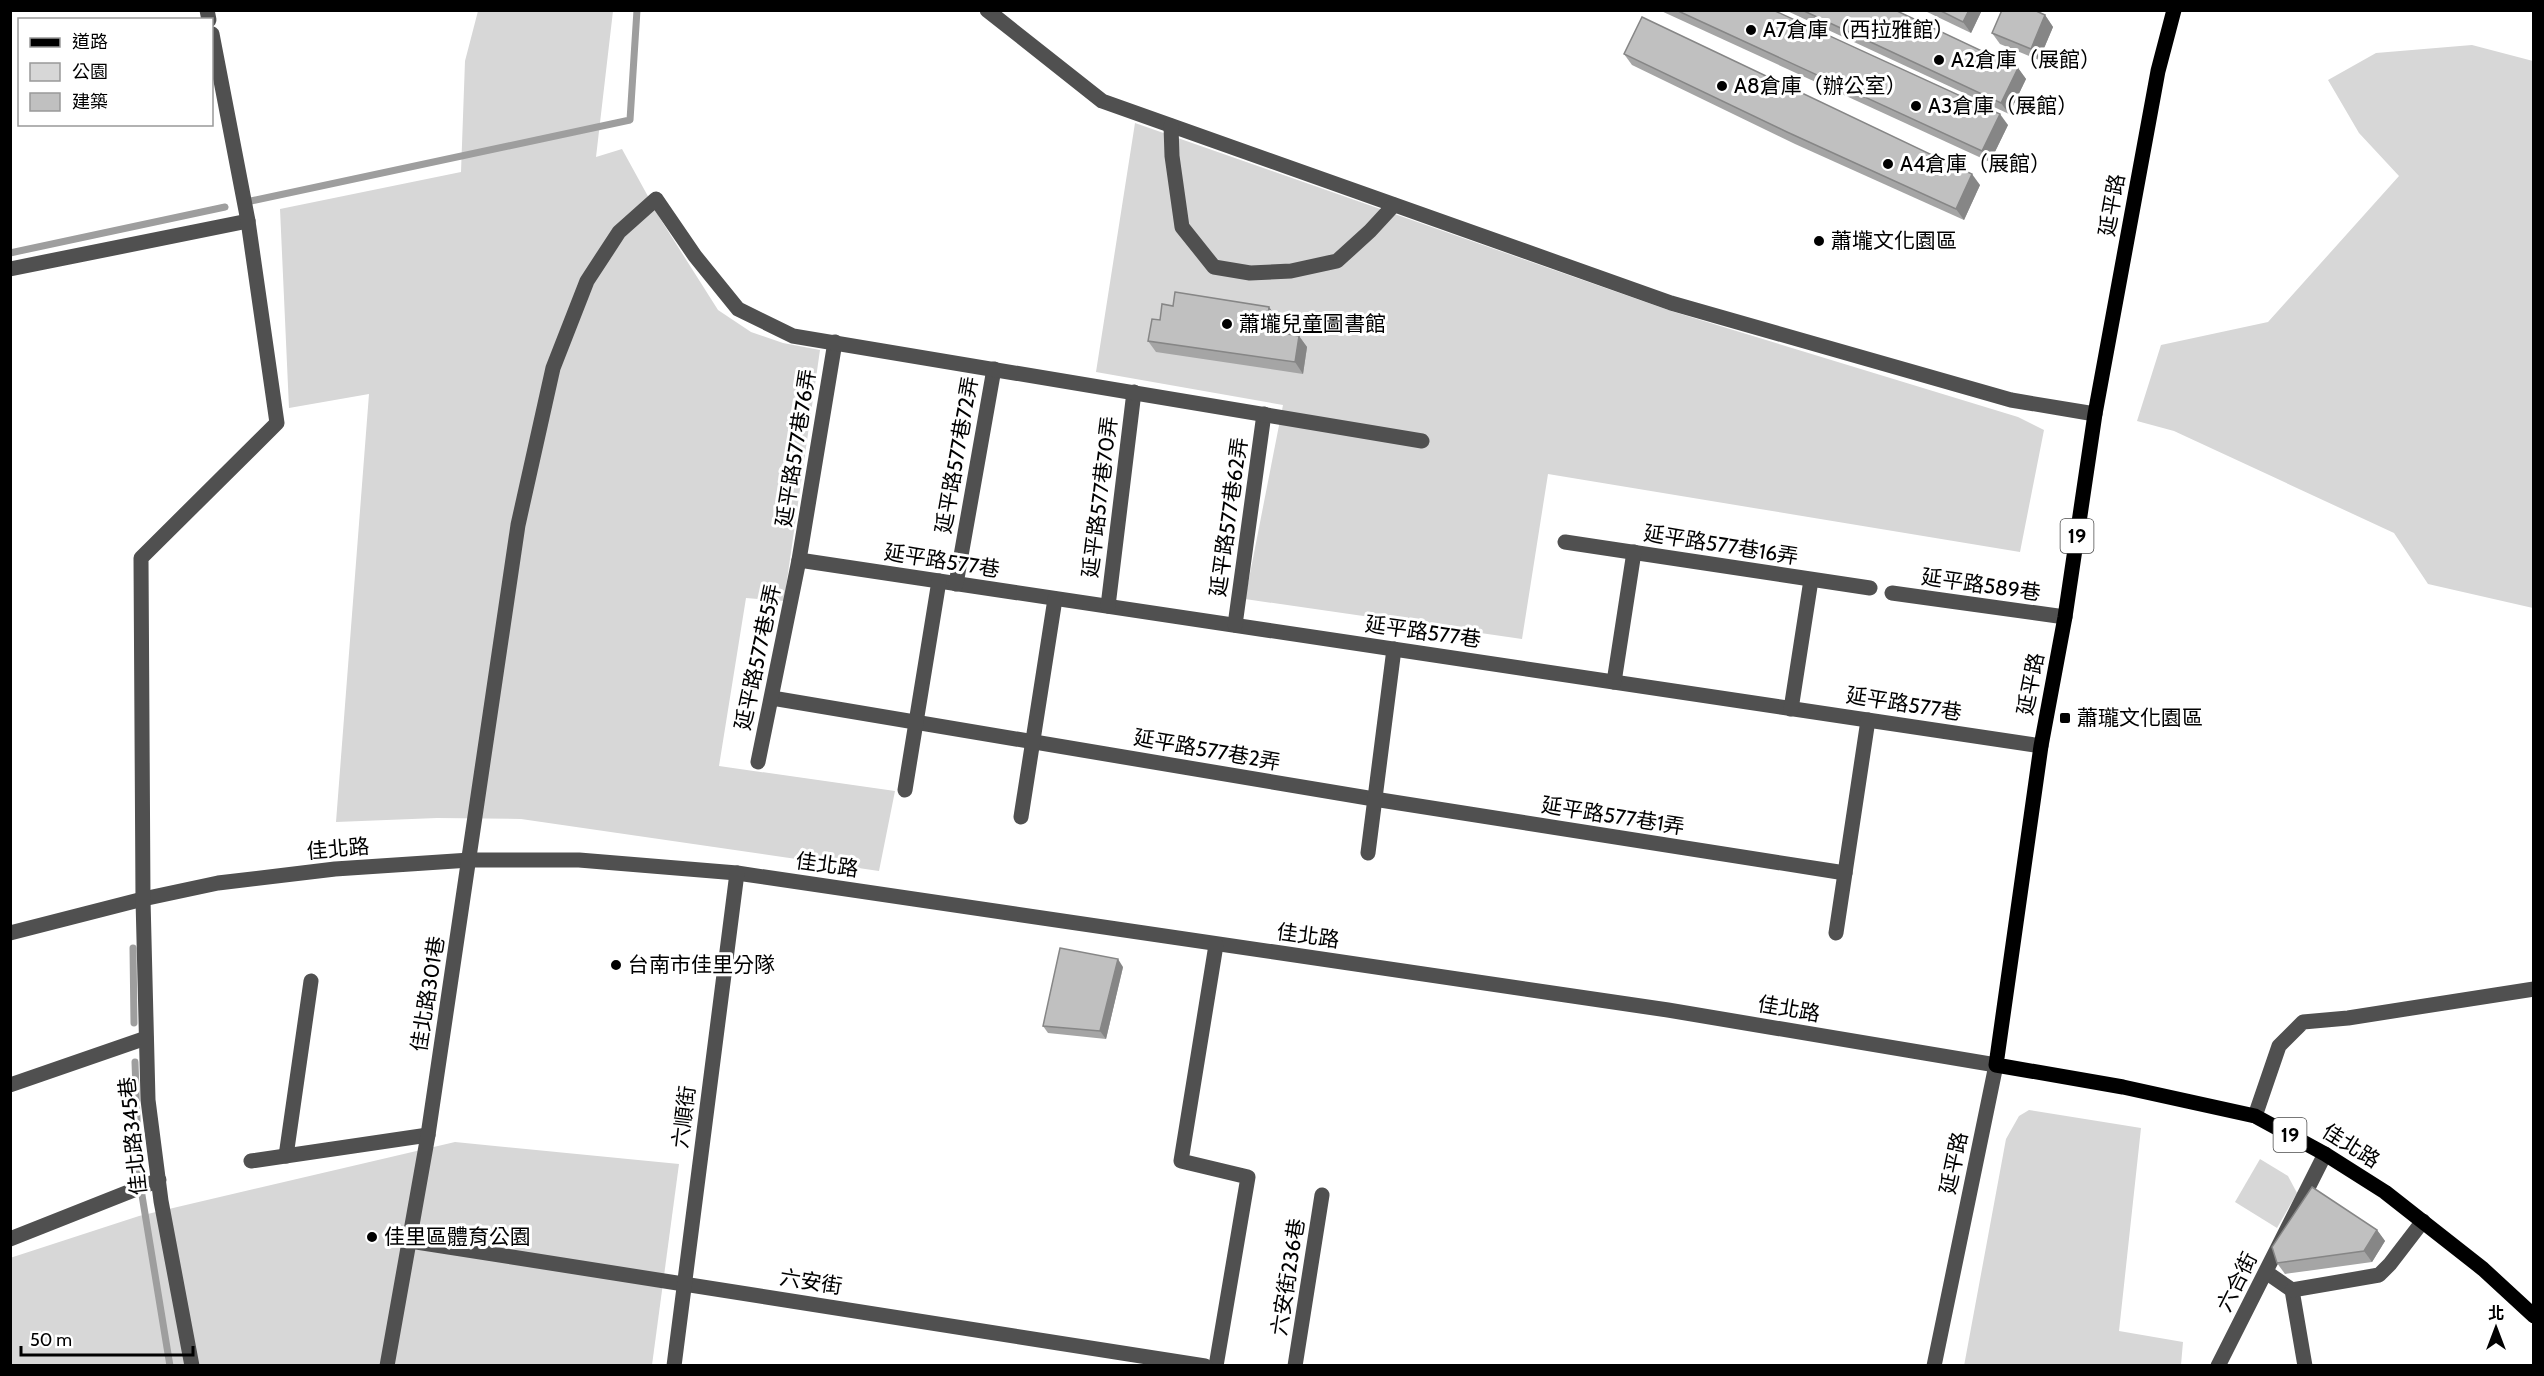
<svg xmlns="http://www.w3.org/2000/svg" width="2544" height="1376" viewBox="0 0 2544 1376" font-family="Cabin,'Noto Sans TC',sans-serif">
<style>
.green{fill:#d7d7d7}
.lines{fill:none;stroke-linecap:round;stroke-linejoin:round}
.stream{stroke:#9e9e9e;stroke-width:7}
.minor{stroke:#505050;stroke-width:15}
.major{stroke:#000;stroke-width:15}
.wall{fill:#a5a5a5}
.shaded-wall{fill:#868686}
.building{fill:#c0c0c0;stroke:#868686;stroke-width:1.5}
.poi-dot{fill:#000;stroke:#fff;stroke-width:2}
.labels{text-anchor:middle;stroke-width:6;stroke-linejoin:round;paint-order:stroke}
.shield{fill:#fff;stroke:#4c4c4c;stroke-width:1.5}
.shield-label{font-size:20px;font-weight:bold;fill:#000}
.poi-label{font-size:21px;fill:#000;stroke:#fff;text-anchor:start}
.street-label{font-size:21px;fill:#000;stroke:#fff}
</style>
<rect width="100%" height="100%" fill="#fff"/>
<!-- green -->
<g class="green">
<path d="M478,11H613L596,157L622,149L661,220L718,310L751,332L783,343L820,350L784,601L746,598L719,766L895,791L879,871L521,819L437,818L336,822L369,394L289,408L280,209L461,172L465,61Z"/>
<path d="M2472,45L2533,61V608L2428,584L2394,533L2174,431L2137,421L2161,345L2268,322L2399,176L2359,133L2328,80L2376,53Z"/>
<path d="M1135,123L1671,311L2018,417L2044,430L2020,552L1548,474L1522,639L1245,599L1283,405L1096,372Z"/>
<path d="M2029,1110L2141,1128L2119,1331L2183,1342L2181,1365L1964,1366L2006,1139L2019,1116Z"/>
<path d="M455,1142L679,1164L652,1365H11L10,1258L139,1216Z"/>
<path d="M2260,1159L2288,1176L2297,1193L2277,1228L2235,1202Z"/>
</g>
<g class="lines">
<!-- stream -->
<g class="stream">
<path d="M251,201L630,120L637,10"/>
<path d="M10,253L225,207"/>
<path d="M133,948L134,1023"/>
<path d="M135,1062L139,1177L170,1366"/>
</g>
<!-- minor -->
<g class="minor">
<path d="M207,10L209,20"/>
<path d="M987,10L1102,101L1671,303L2011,400L2095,414"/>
<path d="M1171,126L1172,156L1182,227L1214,267L1250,273L1291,271L1337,261L1370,231L1394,205"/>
<path d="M10,269L248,221"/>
<path d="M1565,542L1870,588"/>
<path d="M799,560L2041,746"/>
<path d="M956,584L994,369"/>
<path d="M1892,593L2065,617"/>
<path d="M1108,606L1134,392"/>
<path d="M1235,625L1264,414"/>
<path d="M1614,682L1634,552"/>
<path d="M772,698L1374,799L1845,873"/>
<path d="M1791,709L1811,580"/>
<path d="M758,762L799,560L835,342"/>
<path d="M905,790L939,581"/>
<path d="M1021,817L1055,599"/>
<path d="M1368,853L1394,649"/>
<path d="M10,933L143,899L218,883L335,869L470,860H579L737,873L1668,1010L1996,1065L1934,1366"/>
<path d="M1836,933L1868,720"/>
<path d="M1216,945L1181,1161L1248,1177L1216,1366"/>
<path d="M10,1085L146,1038"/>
<path d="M2255,1116L2279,1046L2303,1022L2348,1018L2534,989"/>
<path d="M286,1156L311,981"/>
<path d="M251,1161L428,1135"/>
<path d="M10,1239L159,1180"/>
<path d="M410,1241L1205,1366"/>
<path d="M2266,1272L2292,1290L2305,1366"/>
<path d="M2292,1290L2379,1275L2390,1264L2423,1221"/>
<path d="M192,1366L161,1201L148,1100L143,899L141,558L277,423L248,221L212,34"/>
<path d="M387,1366L428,1135L518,525L553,368L587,281L619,232L656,199L695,256L738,309L793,336L1422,441"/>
<path d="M674,1366L737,873"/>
<path d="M1295,1366L1322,1195"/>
<path d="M2218,1366L2325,1154"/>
</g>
<!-- major -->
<path class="major" d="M2174,10L2158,71L2095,414L2065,617L2041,746L1996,1065L2123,1087L2255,1116L2325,1154L2385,1192L2483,1269L2534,1316"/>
</g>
<!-- wall -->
<g class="wall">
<path d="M1659,10H1773L2008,125L1990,162Z"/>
<path d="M1785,10H1895L2018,68L2026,79L2009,114Z"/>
<path d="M1923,10H1982L1971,33Z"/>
<path d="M2045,15L2053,27L2039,60L2000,44L1992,33Z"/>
<path d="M1624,54L1980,185L1964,220L1795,144L1632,65Z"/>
<path d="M1173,306L1269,307L1277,318L1275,331L1299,336L1307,347L1303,374L1156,352L1148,341L1160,320Z"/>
<path d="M1123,967L1106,1039L1048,1033L1043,1026Z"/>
<path d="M2377,1230L2385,1241L2372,1262L2285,1274L2277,1263Z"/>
</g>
<!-- shaded-wall -->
<g class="shaded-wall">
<path d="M1969,10H1982L1971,33L1963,22Z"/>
<path d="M2045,15L2053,27L2039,60L2031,49Z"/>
<path d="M2018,68L2026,79L2009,114L2001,103Z"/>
<path d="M2000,114L2008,125L1990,162L1982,151Z"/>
<path d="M1972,174L1980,185L1964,220L1956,209Z"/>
<path d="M1269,307L1277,318L1274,341L1266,330Z"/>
<path d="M1299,336L1307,347L1303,374L1295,362Z"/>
<path d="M1118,959L1123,967L1106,1039L1100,1031Z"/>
<path d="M2377,1230L2385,1241L2372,1262L2364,1251Z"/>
</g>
<!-- building -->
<g class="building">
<path d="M1676,10H1773L2000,114L1982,151Z"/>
<path d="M1802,10H1895L2018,68L2001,103Z"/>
<path d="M1939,10H1969L1963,22Z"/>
<path d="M2002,10H2034L2045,15L2031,49L1992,33Z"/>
<path d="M1642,17L1972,174L1956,209L1787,132L1624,54Z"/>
<path d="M1175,292L1269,307L1266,330L1299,336L1295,362L1148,341L1152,319L1160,320L1162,304L1173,306Z"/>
<path d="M1060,948L1118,959L1100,1031L1043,1026Z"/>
<path d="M2312,1187L2377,1230L2364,1251L2277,1263L2272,1247Z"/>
</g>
<!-- markers -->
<g class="poi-dot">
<circle cx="1751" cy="30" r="6"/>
<circle cx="1939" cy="60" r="6"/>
<circle cx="1722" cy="86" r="6"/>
<circle cx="1916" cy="106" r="6"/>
<circle cx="1888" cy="164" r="6"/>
<circle cx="1819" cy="241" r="6"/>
<circle cx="1227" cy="324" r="6"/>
<rect x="2059" y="712" width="12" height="12" rx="3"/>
<circle cx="616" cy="965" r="6"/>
<circle cx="372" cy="1237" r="6"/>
</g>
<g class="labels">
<!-- shield labels -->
<g class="shield">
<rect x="2060.5" y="519" width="33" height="34" rx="4.5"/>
<rect x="2273.5" y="1118" width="33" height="34" rx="4.5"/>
</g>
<g class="shield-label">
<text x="2077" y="543">19</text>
<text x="2290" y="1142">19</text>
</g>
<!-- poi labels -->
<g class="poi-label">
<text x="1763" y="37">A7倉庫（西拉雅館）</text>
<text x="1951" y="67">A2倉庫（展館）</text>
<text x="1734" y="93">A8倉庫（辦公室）</text>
<text x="1928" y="113">A3倉庫（展館）</text>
<text x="1900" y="171">A4倉庫（展館）</text>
<text x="1831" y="248">蕭壠文化園區</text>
<text x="1239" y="331">蕭壠兒童圖書館</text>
<text x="2077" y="725">蕭瓏文化園區</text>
<text x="628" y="972">台南市佳里分隊</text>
<text x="384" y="1244">佳里區體育公園</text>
</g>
<!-- street labels -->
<g class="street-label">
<text transform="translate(2112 205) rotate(-80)" y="7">延平路</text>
<text transform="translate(796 448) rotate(-81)" y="7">延平路577巷76弄</text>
<text transform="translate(957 455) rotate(-80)" y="7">延平路577巷72弄</text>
<text transform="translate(1100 497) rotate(-83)" y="7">延平路577巷70弄</text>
<text transform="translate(1229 517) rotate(-82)" y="7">延平路577巷62弄</text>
<text transform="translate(1721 545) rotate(9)" y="7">延平路577巷16弄</text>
<text transform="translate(942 561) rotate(9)" y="7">延平路577巷</text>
<text transform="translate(1981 585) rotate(8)" y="7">延平路589巷</text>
<text transform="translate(1423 632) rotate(8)" y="7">延平路577巷</text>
<text transform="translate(758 657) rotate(-78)" y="7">延平路577巷5弄</text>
<text transform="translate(2031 684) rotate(-79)" y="7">延平路</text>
<text transform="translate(1904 704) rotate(9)" y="7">延平路577巷</text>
<text transform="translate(1207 750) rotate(10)" y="7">延平路577巷2弄</text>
<text transform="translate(1613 816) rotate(9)" y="7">延平路577巷1弄</text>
<text transform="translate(338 849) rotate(-5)" y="7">佳北路</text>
<text transform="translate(827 865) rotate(8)" y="7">佳北路</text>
<text transform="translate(1308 936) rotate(8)" y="7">佳北路</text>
<text transform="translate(428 994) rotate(-81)" y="7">佳北路301巷</text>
<text transform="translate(1789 1009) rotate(10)" y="7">佳北路</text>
<text transform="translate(684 1117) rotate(-83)" y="7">六順街</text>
<text transform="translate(133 1136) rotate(-96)" y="7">佳北路345巷</text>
<text transform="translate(2351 1146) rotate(32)" y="7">佳北路</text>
<text transform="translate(1954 1163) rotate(-78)" y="7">延平路</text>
<text transform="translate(1288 1277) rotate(-81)" y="7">六安街236巷</text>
<text transform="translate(811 1282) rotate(9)" y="7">六安街</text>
<text transform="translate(2237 1282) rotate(-63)" y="7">六合街</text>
</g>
</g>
<!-- border -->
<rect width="2544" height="1376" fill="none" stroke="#000000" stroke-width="24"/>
<!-- legend -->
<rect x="18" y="18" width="195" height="108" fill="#ffffff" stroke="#999999" stroke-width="1.5"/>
<rect x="30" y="38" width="30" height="9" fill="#000000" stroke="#999999" stroke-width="1.5"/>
<text x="72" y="48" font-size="18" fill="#000000">道路</text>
<rect x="30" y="63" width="30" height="18" fill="#d7d7d7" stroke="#999999" stroke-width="1.5"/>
<text x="72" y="78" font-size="18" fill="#000000">公園</text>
<rect x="30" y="93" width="30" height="18" fill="#c0c0c0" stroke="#999999" stroke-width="1.5"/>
<text x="72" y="108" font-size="18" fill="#000000">建築</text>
<!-- north arrow -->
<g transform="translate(2496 1328)" stroke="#ffffff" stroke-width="4.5" paint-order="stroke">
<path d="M0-4.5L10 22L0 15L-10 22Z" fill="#000000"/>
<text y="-9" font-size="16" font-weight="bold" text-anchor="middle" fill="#000000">北</text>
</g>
<!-- scale -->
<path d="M21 1346v9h172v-9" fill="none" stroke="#000000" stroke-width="3"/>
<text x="30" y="1346" font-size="18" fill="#000000" stroke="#ffffff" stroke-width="4.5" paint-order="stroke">50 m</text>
</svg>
